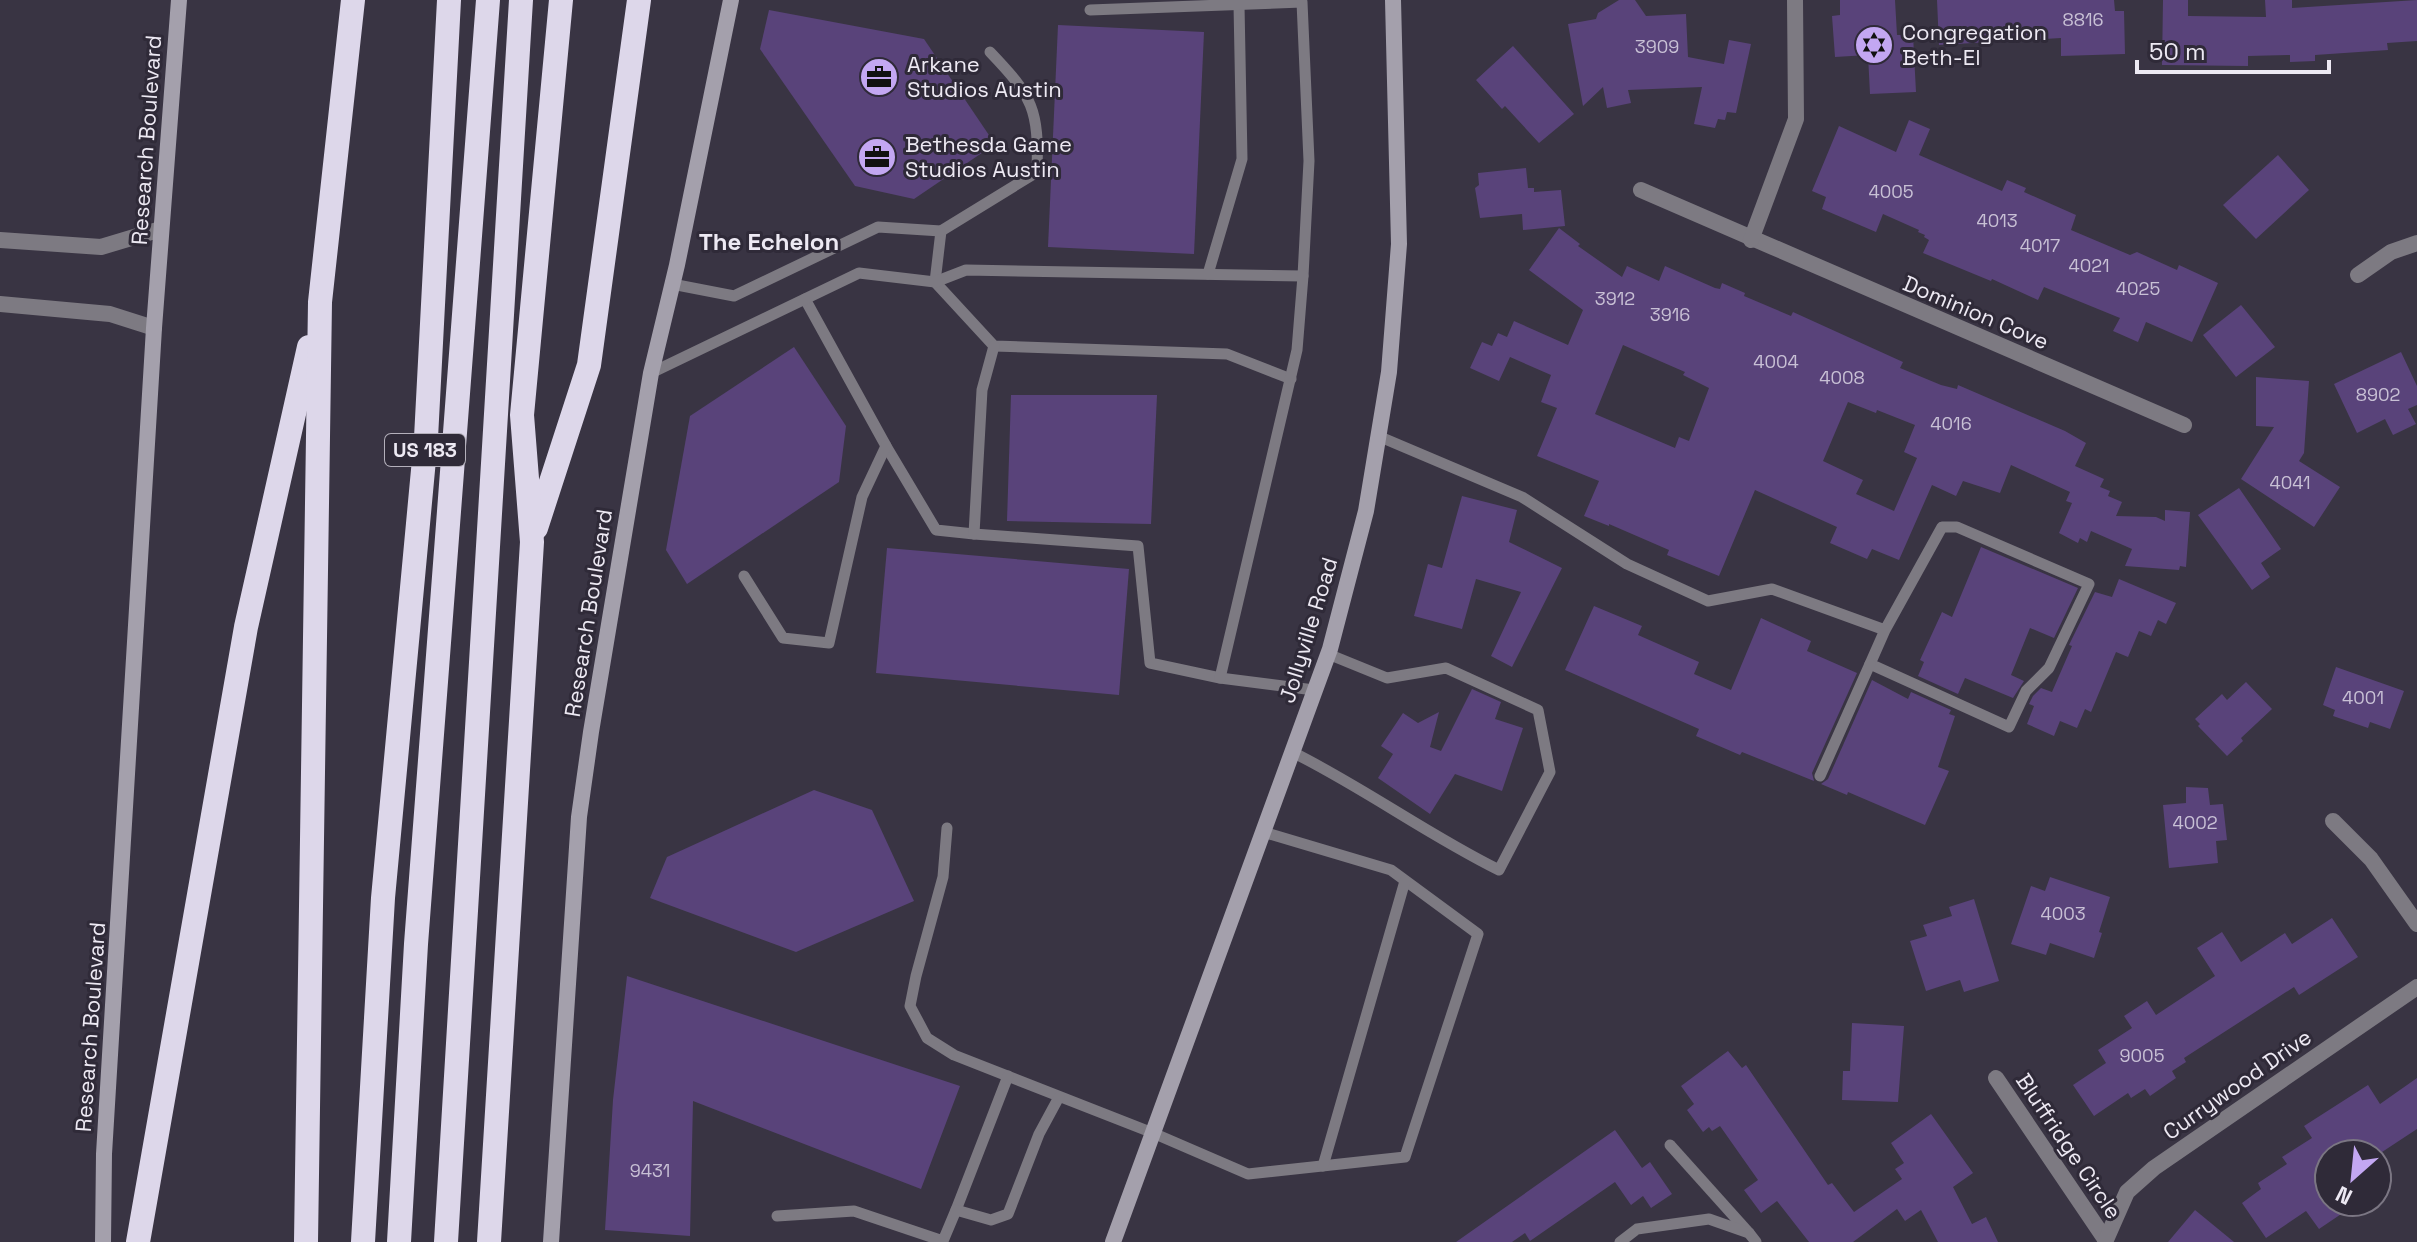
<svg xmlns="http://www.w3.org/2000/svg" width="2417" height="1242" viewBox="0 0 2417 1242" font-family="'Space Grotesk',sans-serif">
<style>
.building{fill:#59437a;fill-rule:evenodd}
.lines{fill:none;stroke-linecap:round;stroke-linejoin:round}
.lane{stroke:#7d7a82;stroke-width:11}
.street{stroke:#7d7a82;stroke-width:16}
.secondary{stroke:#a4a0ac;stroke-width:16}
.highway{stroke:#ddd7ea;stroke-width:24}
.labels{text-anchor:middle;stroke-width:6;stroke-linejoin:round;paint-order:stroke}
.number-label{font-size:18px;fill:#c8c0d5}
.shield{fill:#2f2a38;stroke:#b4b0bb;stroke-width:2}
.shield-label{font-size:20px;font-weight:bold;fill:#ede9f3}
.poi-label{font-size:22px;fill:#ede9f3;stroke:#2f2a38;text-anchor:start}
.street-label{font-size:22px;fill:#ede9f3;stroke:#2f2a38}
.neighbourhood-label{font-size:24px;font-weight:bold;fill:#ede9f3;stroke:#2f2a38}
</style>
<rect width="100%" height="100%" fill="#393443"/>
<!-- building -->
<g class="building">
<path d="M1619,0H1635L1646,16L1686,14L1688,57L1724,64L1729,40L1751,44L1736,113L1727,112L1725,120L1718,119L1715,128L1694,124L1702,87L1628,90L1631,103L1607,108L1603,87L1583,106L1568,24L1596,19L1598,13Z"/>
<path d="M1840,0H1895L1897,35H1913L1916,92L1870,94L1868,55L1835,57L1832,16L1840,15Z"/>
<path d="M1937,0H2114L2115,11H2124L2125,54L2061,56V38L1939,45Z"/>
<path d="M2163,0H2188V16L2266,17L2265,0H2292V8L2417,0V41L2387,43L2388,50L2315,55V61L2290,62V55L2248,56V66L2162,65Z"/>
<path d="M769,10L924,39L995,144L914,199L855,186L760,49Z"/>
<path d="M1058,25L1204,32L1194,254L1048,247Z"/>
<path d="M1513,46L1574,114L1539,143L1505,106L1502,109L1476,80Z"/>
<path d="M1909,120L1930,129L1919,155L2002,191L2007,180L2026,188L2024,192L2076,215L2071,230L2130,255L2137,252L2177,270L2179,265L2218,283L2192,342L2146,322L2138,342L2113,331L2120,318L2044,287L2038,300L1992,279L1991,281L1923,253L1929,240L1924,237L1925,235L1918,232L1919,230L1883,214L1876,232L1822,209L1826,197L1812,191L1839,126L1896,152Z"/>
<path d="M2278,155L2309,190L2256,239L2223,205Z"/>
<path d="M1526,168L1528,188H1534V192L1561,190L1565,226L1523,230L1522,214L1480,218L1475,188L1479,185L1478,173Z"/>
<path d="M1559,228L1580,244L1578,246L1622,277L1627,266L1659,281L1665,266L1715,288L1720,289L1722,283L1745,293L1744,296L1791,316L1793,312L1903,362L1900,368L1941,385L1957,389L1958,385L2065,431L2086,443L2075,466L2104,479L2100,487L2110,491L2108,496L2122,502L2116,516L2156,517L2165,521V510L2190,512L2186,567L2180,566L2179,570L2125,566L2132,549L2091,531L2087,542L2080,538L2078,543L2059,533L2072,503L2066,501L2070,492L2011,465L2000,493L1963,481L1956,496L1932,485L1899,560L1872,549L1867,559L1830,543L1837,527L1755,490L1719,576L1667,555L1669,550L1609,524V526L1584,516L1599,481L1537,456L1557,408L1541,402L1551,375L1510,357L1499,381L1470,368L1482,342L1492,346L1498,333L1507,337L1514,321L1568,345L1583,310L1529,270ZM1623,345L1685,372L1683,375L1709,388L1689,441L1679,437L1675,448L1595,414ZM1848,402L1876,413L1877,410L1915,425L1904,452L1917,458L1894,511L1856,494L1863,480L1823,461Z"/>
<path d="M2241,305L2275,347L2236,377L2203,335Z"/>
<path d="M794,347L846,426L839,482L687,584L666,550L690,416Z"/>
<path d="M2401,352L2417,386V405L2408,409L2416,424L2393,435L2385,419L2357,433L2334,384Z"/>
<path d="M2256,377L2309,381L2304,453L2299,461L2340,487L2314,527L2241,479L2274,427L2256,426Z"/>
<path d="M1011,395H1157L1151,524L1007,521Z"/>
<path d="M2239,488L2281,549L2261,563L2270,577L2252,590L2198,515Z"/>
<path d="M1462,496L1517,510L1509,542L1562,568L1512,667L1491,656L1521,592L1476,579L1462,629L1414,616L1428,564L1442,568Z"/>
<path d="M1981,547L2078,588L2054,638L2030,628L2011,675L2024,681L2013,698L1965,678L1958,694L1918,676L1924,662L1920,660L1942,612L1952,617Z"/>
<path d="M887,548L1129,569L1119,695L876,673Z"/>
<path d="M2119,579L2176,603L2166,624L2158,620L2151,636L2139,631L2128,657L2116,652L2091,712L2085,709L2077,728L2060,721L2054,736L2027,724L2034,706L2029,704L2033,696L2041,688L2052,692L2072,646L2069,645L2095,592L2112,597Z"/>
<path d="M1594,606L1642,626L1638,635L1699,662L1694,674L1731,690L1761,618L1811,641L1807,651L1857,673L1812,773L1814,781L1742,752L1740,755L1696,736L1699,729L1565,670Z"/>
<path d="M2336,667L2404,691L2390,729L2370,722L2368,728L2333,716L2335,710L2323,705Z"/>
<path d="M1872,680L1908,699L1911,692L1951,710L1949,714L1955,716L1938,767L1949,771L1925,825L1848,792L1847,795L1821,784L1828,779Z"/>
<path d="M2246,682L2272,709L2241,738L2243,741L2227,756L2198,726L2200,724L2195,719L2222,694L2227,700Z"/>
<path d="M1472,689L1501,702L1495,719L1523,728L1502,791L1455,774L1430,814L1378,778L1393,754L1381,746L1403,713L1418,723L1439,712L1430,747L1441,751Z"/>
<path d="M2186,787L2208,788L2210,805L2223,804L2227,840L2216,841L2218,863L2169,868L2163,805L2186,803Z"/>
<path d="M814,790L872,810L914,901L796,952L650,898L667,857Z"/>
<path d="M2050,877L2110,897L2099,932L2102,933L2094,958L2050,943L2046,955L2011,944L2031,886L2045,891Z"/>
<path d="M1974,899L1999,981L1964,992L1960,980L1926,991L1910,941L1927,936L1923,925L1952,916L1949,907Z"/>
<path d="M2332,918L2358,957L2299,995L2294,987L2184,1058L2186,1062L2172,1071L2176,1078L2150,1096L2145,1089L2131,1098L2128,1093L2094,1116L2073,1085L2106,1063L2098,1050L2132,1028L2124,1016L2147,1001L2156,1015L2215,976L2197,948L2222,932L2241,962L2285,933L2292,944Z"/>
<path d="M627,976L960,1086L921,1189L693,1101L690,1236L605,1230L613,1100Z"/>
<path d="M1852,1023L1904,1026L1898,1102L1842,1100L1843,1071H1850Z"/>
<path d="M1728,1051L1742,1068L1746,1065L1828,1185L1832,1183L1854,1212L1902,1179L1895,1169L1904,1163L1891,1143L1931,1114L1973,1173L1953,1187L1972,1224L1986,1217L1998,1242H1938L1921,1210L1905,1221L1897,1209L1853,1242H1809L1777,1201L1761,1213L1744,1190L1758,1180L1720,1126L1712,1131L1709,1127L1703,1132L1687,1110L1694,1104L1681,1086Z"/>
<path d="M2417,1078V1129L2379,1154H2329V1202H2359L2319,1229L2306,1211L2266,1238L2242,1203L2261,1189L2258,1183L2287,1164L2282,1157L2312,1138L2304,1126L2368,1085L2380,1104Z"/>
<path d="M1615,1130L1642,1168L1650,1162L1672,1194L1651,1208L1643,1196L1631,1205L1615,1182L1530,1241L1525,1233L1512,1242H1456Z"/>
<path d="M2195,1210L2234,1242H2168Z"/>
</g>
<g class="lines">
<!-- lane -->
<g class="lane">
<path d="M941,231L935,282L994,346L1227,354L1291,379"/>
<path d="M1208,274L1242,159L1239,5"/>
<path d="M672,284L734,296L878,227L941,231L1037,172C1039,109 1033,97 990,52"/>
<path d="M805,299L886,446L936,530L974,534"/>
<path d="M994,346L982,390L974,534L1138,546L1150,663L1220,678L1314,690"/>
<path d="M651,373L859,273L935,282L966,270L1303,276L1309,161L1302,2L1090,10"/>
<path d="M1378,436L1522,497L1627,564L1708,601L1772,589L1885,630L1942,527H1957L2089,584L2049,668L2026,691L2009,727L1870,664L1885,630"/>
<path d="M744,576L783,638L829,643L862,497L886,446"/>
<path d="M1220,678L1297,350L1303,276"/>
<path d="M1292,752C1363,787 1428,835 1499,870L1550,772L1538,710L1446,668L1387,678L1328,654"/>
<path d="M1820,776L1870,664"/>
<path d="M947,828L943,877L916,976L910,1006L927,1038L954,1055L1153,1133L1248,1174L1405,1157L1478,934L1391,870L1263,832"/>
<path d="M1670,1145L1749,1233"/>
<path d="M1323,1166L1405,881"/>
<path d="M956,1210L1008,1076"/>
<path d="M777,1216L854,1211L943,1241L956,1210L991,1220L1008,1214L1039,1134L1059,1097"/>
<path d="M1620,1242L1637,1229L1709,1219L1749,1233L1756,1242"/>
</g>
<!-- street -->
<g class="street">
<path d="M1641,190L2184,425"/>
<path d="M0,240L101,247L161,229"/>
<path d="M1751,240L1796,119L1795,0"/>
<path d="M2358,275L2391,252L2417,243"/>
<path d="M0,304L110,314L154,328"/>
<path d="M2333,821L2371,859L2417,924"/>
<path d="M1996,1078L2105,1239"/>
<path d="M2105,1242L2127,1192L2154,1168L2417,987"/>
</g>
<!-- secondary -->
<g class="secondary">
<path d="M103,1242L104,1154L154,328L179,0"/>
<path d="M551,1242L579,817L591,732L651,373L677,265L731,0"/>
<path d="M1113,1242L1330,649L1366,511L1389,372L1399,244L1393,0"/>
</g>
<!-- highway -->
<g class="highway">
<path d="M536,528L589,365L639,0"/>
<path d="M138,1242L246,627L309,347"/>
<path d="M306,1242L320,302L353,0"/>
<path d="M363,1242L383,898L426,438L449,0"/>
<path d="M399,1242L416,944L488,0"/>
<path d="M446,1242L521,0"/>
<path d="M489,1242L532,542L522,415L561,0"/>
</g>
</g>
<!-- icons -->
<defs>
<symbol id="synagogue-disc" viewBox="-11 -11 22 22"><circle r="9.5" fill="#c3a7f2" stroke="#2f2a38"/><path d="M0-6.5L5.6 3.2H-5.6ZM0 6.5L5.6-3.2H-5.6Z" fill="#111"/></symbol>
<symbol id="office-disc" viewBox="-11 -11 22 22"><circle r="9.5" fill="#c3a7f2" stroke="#2f2a38"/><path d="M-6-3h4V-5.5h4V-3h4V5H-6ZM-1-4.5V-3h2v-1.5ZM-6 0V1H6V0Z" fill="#111"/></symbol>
</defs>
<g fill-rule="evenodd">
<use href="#synagogue-disc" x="1852" y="23" width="44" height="44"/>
<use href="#office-disc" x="857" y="55" width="44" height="44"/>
<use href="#office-disc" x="855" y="135" width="44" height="44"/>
</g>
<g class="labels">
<!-- number labels -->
<g class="number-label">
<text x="2083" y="26">8816</text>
<text x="1657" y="53">3909</text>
<text x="1891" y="198">4005</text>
<text x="1997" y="227">4013</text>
<text x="2040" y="252">4017</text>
<text x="2089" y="272">4021</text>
<text x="2138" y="295">4025</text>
<text x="1615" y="305">3912</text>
<text x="1670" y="321">3916</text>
<text x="1776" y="368">4004</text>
<text x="1842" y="384">4008</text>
<text x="2378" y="401">8902</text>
<text x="1951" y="430">4016</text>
<text x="2290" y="489">4041</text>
<text x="2363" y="704">4001</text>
<text x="2195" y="829">4002</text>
<text x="2063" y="920">4003</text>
<text x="2142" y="1062">9005</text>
<text x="650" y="1177">9431</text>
</g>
<!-- shield labels -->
<rect class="shield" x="385" y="434" width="80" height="32" rx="6"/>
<g class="shield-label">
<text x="425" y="457">US 183</text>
</g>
<!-- poi labels -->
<g class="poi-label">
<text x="1902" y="40">Congregation<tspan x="1902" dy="25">Beth-El</tspan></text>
<text x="907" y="72">Arkane<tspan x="907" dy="25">Studios Austin</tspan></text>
<text x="905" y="152">Bethesda Game<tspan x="905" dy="25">Studios Austin</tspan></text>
</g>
<!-- street labels -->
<g class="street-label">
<text transform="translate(146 140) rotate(-86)" y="8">Research Boulevard</text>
<text transform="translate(1976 312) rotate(23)" y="8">Dominion Cove</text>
<text transform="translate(588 613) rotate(-81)" y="8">Research Boulevard</text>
<text transform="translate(1308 630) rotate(-73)" y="8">Jollyville Road</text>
<text transform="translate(90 1027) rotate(-86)" y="8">Research Boulevard</text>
<text transform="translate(2237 1084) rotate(-35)" y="8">Currywood Drive</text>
<text transform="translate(2069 1146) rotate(56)" y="8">Bluffridge Circle</text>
</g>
<!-- neighbourhood labels -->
<g class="neighbourhood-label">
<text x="769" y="250">The Echelon</text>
</g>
</g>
<!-- north arrow -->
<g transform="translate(2353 1178) rotate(207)"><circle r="38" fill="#2f2a38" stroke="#7b7683" stroke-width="2"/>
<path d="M0-6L14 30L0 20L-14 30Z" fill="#c3a7f2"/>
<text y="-12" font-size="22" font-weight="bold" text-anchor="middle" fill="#ede9f3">N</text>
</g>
<!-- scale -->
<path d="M2137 60v12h192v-12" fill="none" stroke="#ede9f3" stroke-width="4"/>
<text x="2149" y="60" font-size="24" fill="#ede9f3" stroke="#2f2a38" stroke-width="6" paint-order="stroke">50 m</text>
</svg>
